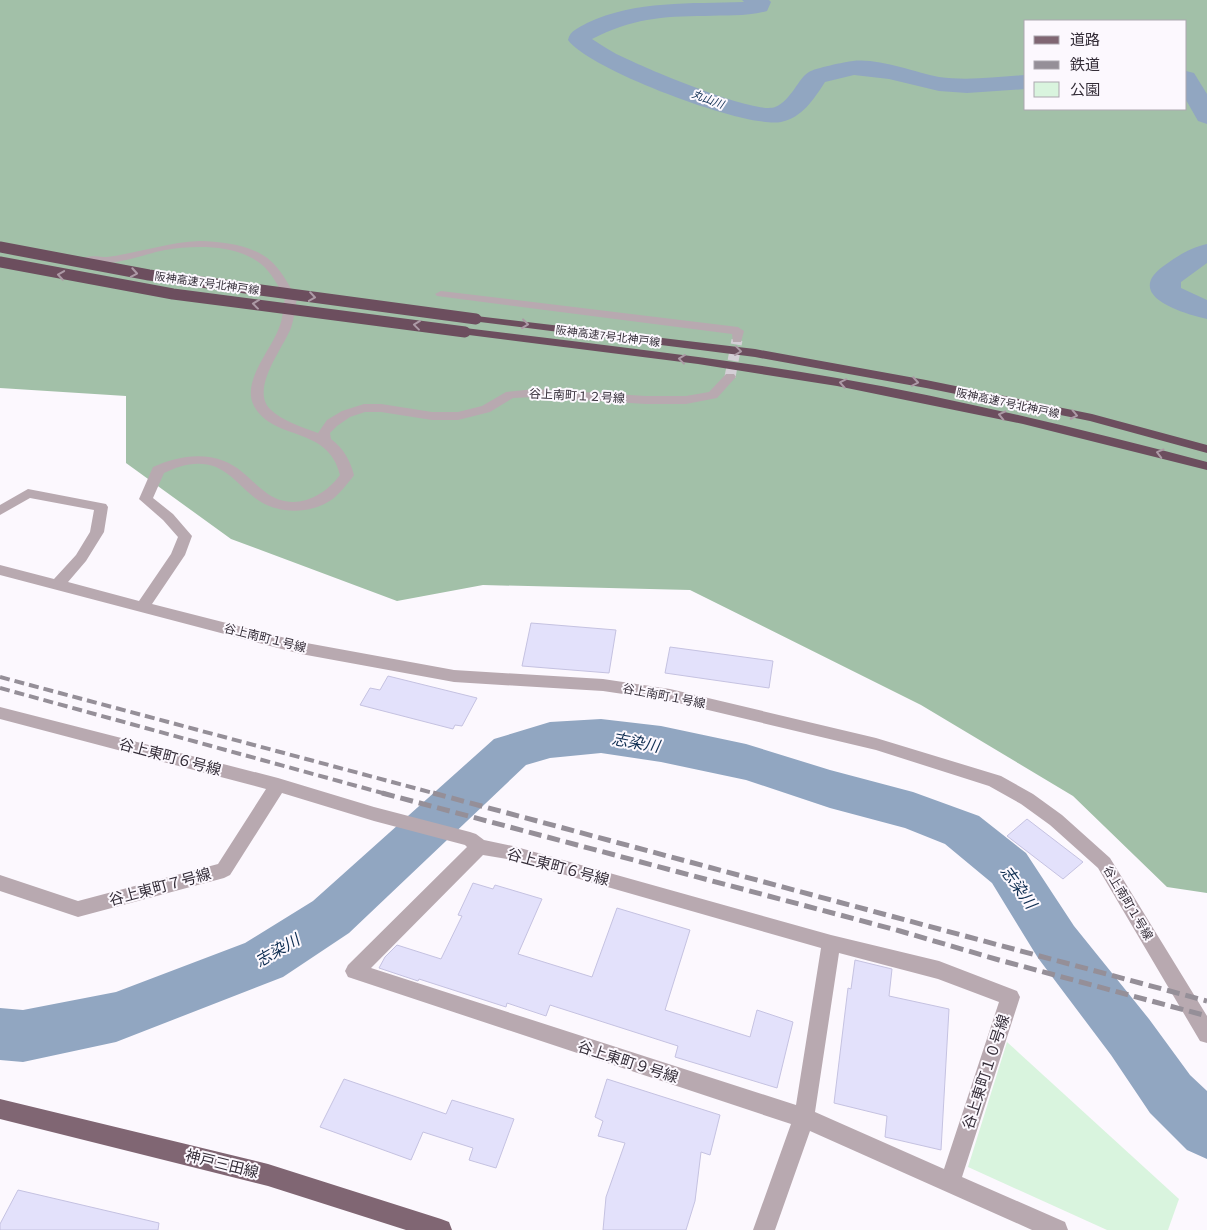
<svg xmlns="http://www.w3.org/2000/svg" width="1207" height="1230" viewBox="0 0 1207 1230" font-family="Ubuntu,'Noto Sans JP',sans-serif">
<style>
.green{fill:#d9f4de}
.forest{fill:#a2c0a8;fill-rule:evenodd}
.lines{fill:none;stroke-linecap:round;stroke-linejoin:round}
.river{fill:#91a6c1;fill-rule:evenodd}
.building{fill:#e3e1fb;stroke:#c5c2e1}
.minor-tunnel{stroke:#d4cfd6;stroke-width:11;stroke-dasharray:11 5.5;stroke-linecap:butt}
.minor{fill:#b8a9b0;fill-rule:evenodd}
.major{fill:#806673;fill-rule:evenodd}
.highway{fill:#6c4e5e;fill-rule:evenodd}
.rail-far1{stroke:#958f98;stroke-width:4;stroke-dasharray:10 5;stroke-linecap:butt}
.rail{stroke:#958f98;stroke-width:5;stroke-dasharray:13 6;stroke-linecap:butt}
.highway-bridge{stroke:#6c4e5e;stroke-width:11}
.oneway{stroke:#ad9aa6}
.labels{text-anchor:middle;stroke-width:4;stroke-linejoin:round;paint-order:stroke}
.far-water-label{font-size:11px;font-style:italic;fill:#0e2d51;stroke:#fcf8fe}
.far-street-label{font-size:11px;fill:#342d38;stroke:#fcf8fe}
.street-label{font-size:12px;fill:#342d38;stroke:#fcf8fe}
.near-street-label{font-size:15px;fill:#342d38;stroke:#fcf8fe}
.near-water-label{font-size:16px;font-style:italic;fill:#0e2d51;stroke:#fcf8fe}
</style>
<rect width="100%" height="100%" fill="#fcf8fe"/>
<!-- green -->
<path class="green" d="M1007,1042L1179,1199L1168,1230H1107L968,1167Z"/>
<!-- forest -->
<path class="forest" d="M0,0H1207V893L1167,887L1073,796L921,705L690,590L483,585L397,601L231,539L126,463V396L0,388ZM1026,21H1186V109H1026Z"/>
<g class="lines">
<!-- river -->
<g class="river">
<path d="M742,0H769L771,2L767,11C747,17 725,15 705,16C662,16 631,19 592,39C603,46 613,53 625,58C647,69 756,115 775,107C791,101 799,77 809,72C815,68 845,62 853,61C879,58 913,72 939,77C967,81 997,77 1026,75V89L967,93L939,91L889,79L854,75L825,82C814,99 802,118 781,122C746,129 588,69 568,40C570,30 579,28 587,23C636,0 691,4 744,2Z"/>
<path d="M1186,71L1194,73L1207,94V124L1198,121L1186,100Z"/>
<path d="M1207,244V263L1181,282V288L1207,300V319C1181,313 1122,295 1165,265C1179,255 1190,248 1207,244Z"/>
<path d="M601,719L661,726L746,744L830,770L913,792L979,816L1026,853L1074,926L1149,1019L1190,1075L1207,1091V1159L1187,1150L1150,1113L1111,1055L1038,958L992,883L945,844L905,828L830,808L746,780L661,762L601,753L550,758L526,765L349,933L283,977L116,1042L23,1062L0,1060V1008L23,1010L116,992L245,943L313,901L494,739L550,722Z"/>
</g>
</g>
<!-- building -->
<g class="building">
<path d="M531,623L616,630L609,673L522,666Z"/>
<path d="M670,647L773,661L769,688L665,673Z"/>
<path d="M388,676L477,698L462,726L455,725L453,729L360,705L370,688L380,690Z"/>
<path d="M1027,819L1083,862L1063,879L1007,836Z"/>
<path d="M473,883L493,889L495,885L542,899L518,954L592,977L617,908L690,930L665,1010L750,1037L757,1010L793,1022L777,1088L675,1057L678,1046L550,1005L546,1016L507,1003L506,1007L419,979L418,981L379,968L385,957L397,945L441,959L462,916L458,915Z"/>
<path d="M855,960L892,969L889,996L949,1009L941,1150L885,1137L887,1116L834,1103L848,988L851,989Z"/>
<path d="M344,1079L446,1114L452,1100L514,1119L496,1168L469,1160L473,1148L423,1132L411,1160L320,1127Z"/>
<path d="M607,1079L720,1115L710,1155L701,1152L695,1201L686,1230H603L606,1197L625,1143L598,1136L603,1121L595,1117Z"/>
<path d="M18,1190L159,1223L158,1230H0V1224Z"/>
</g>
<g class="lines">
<!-- minor-tunnel -->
<path class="minor-tunnel" d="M730,377L737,340"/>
<!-- minor -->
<g class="minor">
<path d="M200,241C224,242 255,245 273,263C283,273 289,286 297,298C295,308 294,319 291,328C283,348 250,389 270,409C282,421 302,427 318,433L327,420L342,411L364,404H381L432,412H458L482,406L506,392L535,389L646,396H686L709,392L726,374H734L736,377L717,398L686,404H646L535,397L513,398L490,412L458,420H432L381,412H365L350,417L337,426L330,433L331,439C344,449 350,460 354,475L352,478C346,485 341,492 334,498C312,515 277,515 255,498C242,488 232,474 216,467C198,460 180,465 164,473L153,498L173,514L192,536L185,555L152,604L301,642L454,670L603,679L670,689L876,738L1001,776L1033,794L1062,815L1110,858L1207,1016V1043L1200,1041L1098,868L1050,825L1021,804L989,786L876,750L670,701L603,691L454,682L301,654L0,575V565L54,579L76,555L90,532L94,510L30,498L0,515V505L28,489L106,504L108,507L104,532L86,561L68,582L139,601L171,554L178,537L163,520L139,499L153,467C176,457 200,452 224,461C240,467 251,481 264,491C291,513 322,499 340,475C328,425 274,442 254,406C241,382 271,350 279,328C283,319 283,308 285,298C278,286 272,273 261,264C236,244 195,245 165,250C148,253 94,273 81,260C87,254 99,257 107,257C139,253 168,242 200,241Z"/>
<path d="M441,291L738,327L744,331L741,342H733L732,334L437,296L435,294Z"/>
<path d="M0,707L278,778L374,807L470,832L476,834L484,840L513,846L831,935L939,961L1017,991L1020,997L962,1177L1065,1222L1068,1230H1032L810,1131L775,1230H753L791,1124L348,977L345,971L348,965L467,847L465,845L374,821L282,793L230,875L224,878L78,917L0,891V875L78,901L218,864L266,789L0,719ZM483,855L513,860L821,948L796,1105L371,968ZM839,953L938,979L999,1002L944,1169L815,1112Z"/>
</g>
<!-- major -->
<path class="major" d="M0,1099L268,1164L441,1219L449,1222L452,1230H406L268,1186L0,1119Z"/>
<!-- highway -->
<g class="highway">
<path d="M476,316L755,349L926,380L1092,414L1207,445V453L1090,421L926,388L755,357L472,321L470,319L472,317Z"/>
<path d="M465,328C589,343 714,357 837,378C962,400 1085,430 1207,462V470L1023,424L837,386L698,364L461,334L459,332L461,330Z"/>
</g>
<!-- rail-far1 -->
<g class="rail-far1">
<path d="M0,677L437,794"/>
<path d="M0,688L386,794"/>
</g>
<!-- rail -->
<g class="rail">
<path d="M382,793L900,931L999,960L1207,1016"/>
<path d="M433,793L1207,1001"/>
</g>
<!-- highway-bridge -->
<g class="highway-bridge">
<path d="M0,247L149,275L476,319"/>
<path d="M0,262L173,294L465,332"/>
</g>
</g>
<!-- one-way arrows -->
<defs><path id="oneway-chevron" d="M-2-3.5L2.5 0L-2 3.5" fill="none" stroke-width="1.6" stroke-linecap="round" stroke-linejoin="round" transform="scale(1.25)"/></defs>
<g class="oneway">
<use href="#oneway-chevron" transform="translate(134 273) rotate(10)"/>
<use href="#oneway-chevron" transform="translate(61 275) rotate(-171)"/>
<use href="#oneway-chevron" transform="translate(312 297) rotate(8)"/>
<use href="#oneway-chevron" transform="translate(256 304) rotate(-173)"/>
<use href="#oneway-chevron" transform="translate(525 324) rotate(7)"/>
<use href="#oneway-chevron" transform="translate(417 325) rotate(-173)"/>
<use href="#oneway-chevron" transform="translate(738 351) rotate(7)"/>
<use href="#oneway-chevron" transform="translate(682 359) rotate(-173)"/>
<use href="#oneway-chevron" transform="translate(915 382) rotate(10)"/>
<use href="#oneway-chevron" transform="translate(843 383) rotate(-169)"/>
<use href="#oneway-chevron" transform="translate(1002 415) rotate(-167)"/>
<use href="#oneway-chevron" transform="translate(1074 415) rotate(12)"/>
<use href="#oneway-chevron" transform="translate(1160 453) rotate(-165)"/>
</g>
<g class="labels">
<!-- far-water labels -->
<g class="far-water-label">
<text transform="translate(708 99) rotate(20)" y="4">丸山川</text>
</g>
<!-- far-street labels -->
<g class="far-street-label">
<text transform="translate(207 283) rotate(8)" y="4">阪神高速7号北神戸線</text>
<text transform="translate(608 336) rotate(7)" y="4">阪神高速7号北神戸線</text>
<text transform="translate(1008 403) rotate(12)" y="4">阪神高速7号北神戸線</text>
</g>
<!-- street labels -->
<g class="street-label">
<text transform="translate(577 396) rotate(3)" y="4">谷上南町１２号線</text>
<text transform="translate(265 638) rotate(14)" y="4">谷上南町１号線</text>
<text transform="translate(664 696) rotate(11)" y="4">谷上南町１号線</text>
<text transform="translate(1128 903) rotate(59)" y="4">谷上南町１号線</text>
</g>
<!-- near-street labels -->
<g class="near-street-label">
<text transform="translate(170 757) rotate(15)" y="5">谷上東町６号線</text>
<text transform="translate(558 867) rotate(15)" y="5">谷上東町６号線</text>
<text transform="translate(160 887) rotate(-15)" y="5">谷上東町７号線</text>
<text transform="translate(628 1062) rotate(18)" y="5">谷上東町９号線</text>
<text transform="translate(986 1072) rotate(-72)" y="5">谷上東町１０号線</text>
<text transform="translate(222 1164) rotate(14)" y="5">神戸三田線</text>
</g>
<!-- near-water labels -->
<g class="near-water-label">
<text transform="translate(636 742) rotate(10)" y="6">志染川</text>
<text transform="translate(1019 887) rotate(54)" y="6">志染川</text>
<text transform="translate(277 950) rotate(-30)" y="6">志染川</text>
</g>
</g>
<!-- legend -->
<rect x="1024" y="20" width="162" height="90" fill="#fcf8fe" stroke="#aca7af"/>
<rect x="1034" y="36" width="25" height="8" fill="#806673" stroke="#aca7af"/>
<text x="1070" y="45" font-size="15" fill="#342d38">道路</text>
<rect x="1034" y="61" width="25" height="8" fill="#958f98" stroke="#aca7af"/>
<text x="1070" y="70" font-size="15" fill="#342d38">鉄道</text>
<rect x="1034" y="82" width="25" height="15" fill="#d9f4de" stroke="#aca7af"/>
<text x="1070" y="95" font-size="15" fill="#342d38">公園</text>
</svg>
